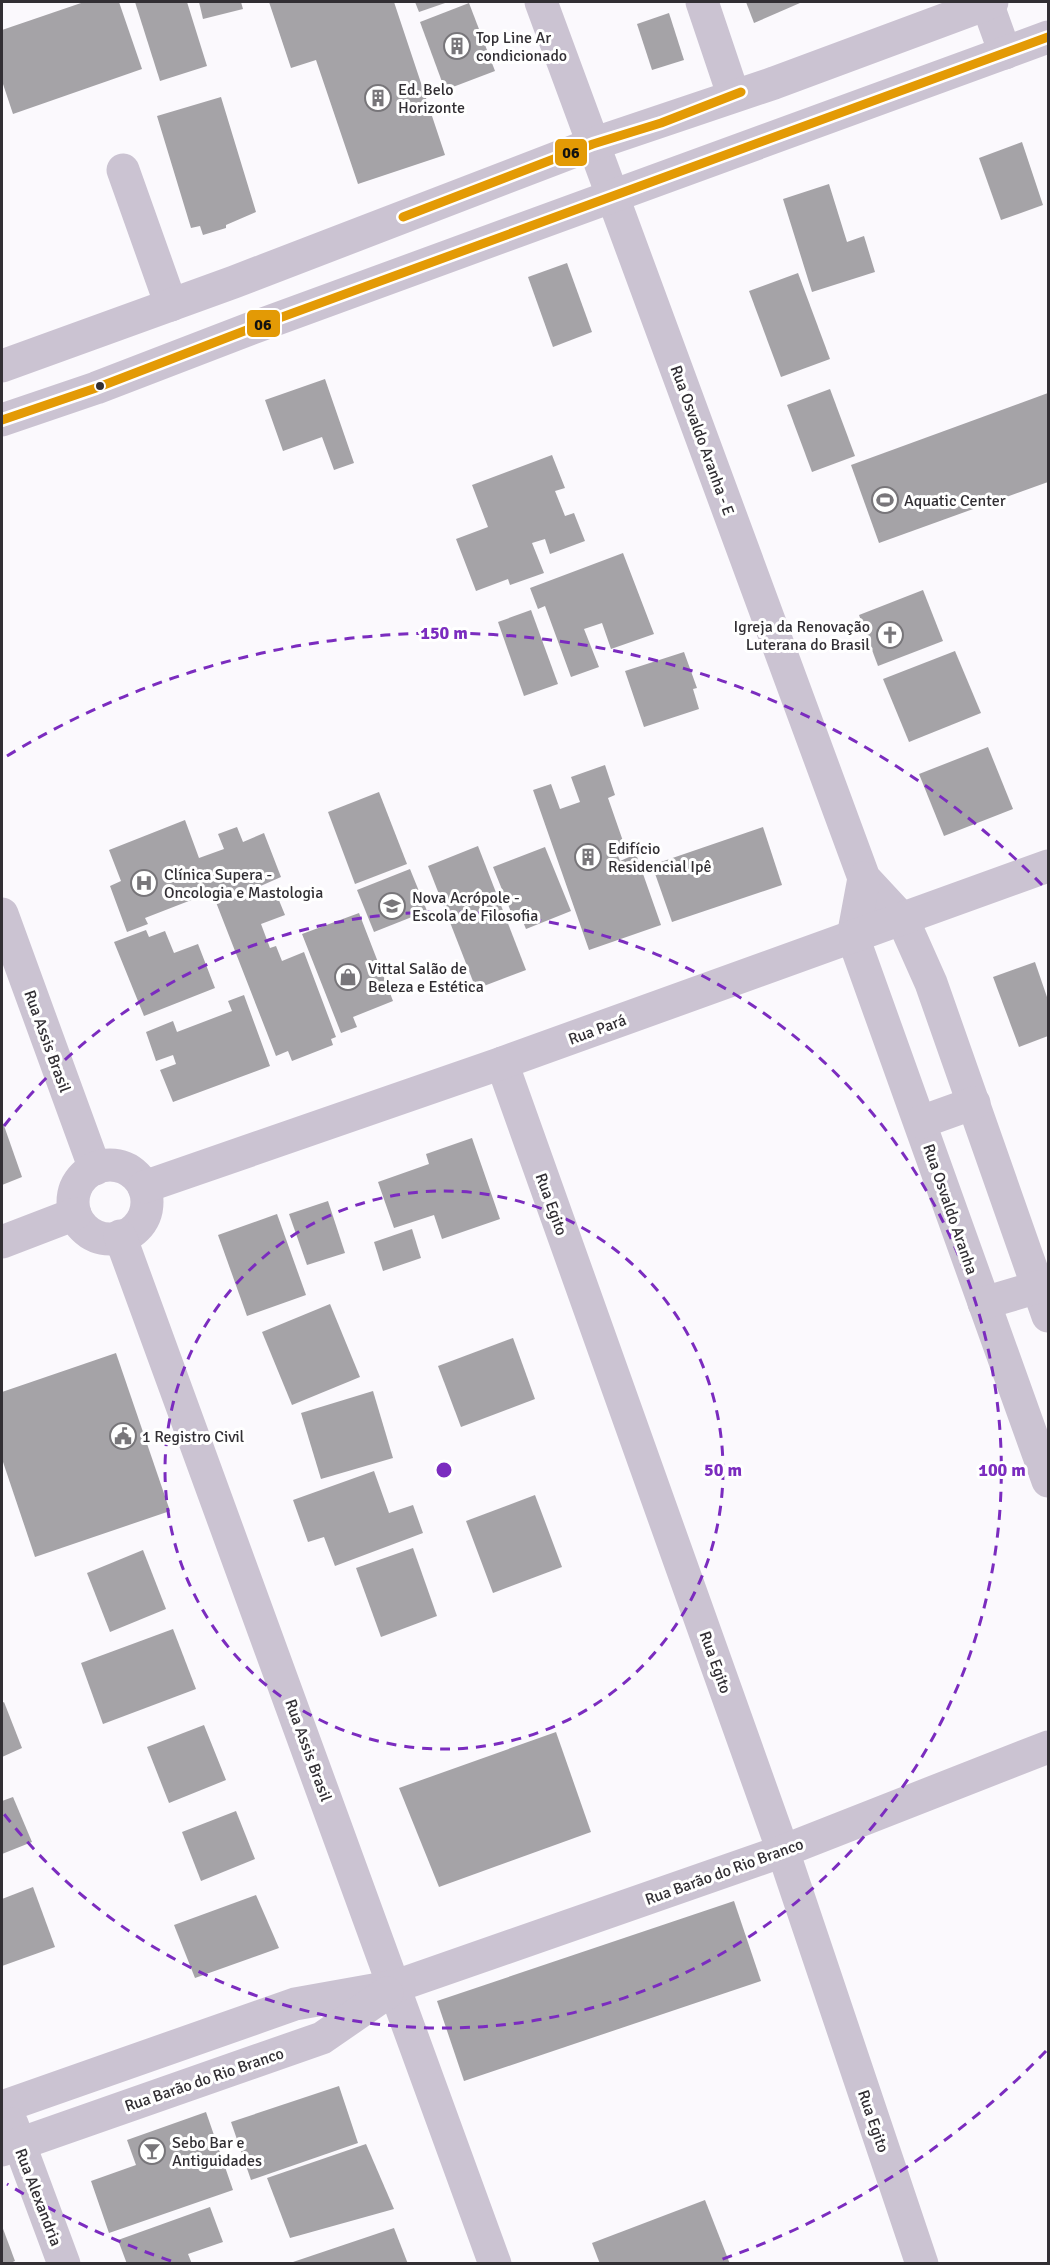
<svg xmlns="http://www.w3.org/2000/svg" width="1050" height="2265" viewBox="0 0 1050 2265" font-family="Signika,sans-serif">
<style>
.building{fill:#a5a3a7}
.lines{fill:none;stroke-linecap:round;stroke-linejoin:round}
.minor{stroke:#cbc3d2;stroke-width:33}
.bus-1-casing{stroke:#fff;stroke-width:14}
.bus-1{stroke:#e39a05;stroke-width:9}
.ring{fill:none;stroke:#7b2cbf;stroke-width:3;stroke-dasharray:10 8}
.bus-dot{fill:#322f34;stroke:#fff;stroke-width:2}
.labels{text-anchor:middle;stroke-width:6;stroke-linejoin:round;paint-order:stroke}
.poi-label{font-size:16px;fill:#322f34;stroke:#fff;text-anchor:start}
.street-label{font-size:16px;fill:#322f34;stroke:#fff}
.centre{fill:#7b2cbf;stroke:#fff;stroke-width:3}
.ring-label{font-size:18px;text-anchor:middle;font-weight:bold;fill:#7b2cbf;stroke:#fff;stroke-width:6;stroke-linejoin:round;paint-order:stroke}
.line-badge{stroke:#fff;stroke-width:2}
.pale-badge-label{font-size:16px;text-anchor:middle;font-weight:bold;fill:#111}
</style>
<rect width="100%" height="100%" fill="#fbf9fd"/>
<!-- building -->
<g class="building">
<path d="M84,2H119L142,69L13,114L2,81V30Z"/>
<path d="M135,2H187L207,66L160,81Z"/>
<path d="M199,2H241L243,9L203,19Z"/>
<path d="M269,2H394L445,155L358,184L316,60L291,68Z"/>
<path d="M415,2H448L419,12Z"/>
<path d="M746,2H799L800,3L754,23Z"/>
<path d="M469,3L495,71L445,90L420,22Z"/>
<path d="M669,13L684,60L652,70L637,24Z"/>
<path d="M221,97L256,212L226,225V228L203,235L200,226L191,228L157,116Z"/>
<path d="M1022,142L1043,205L1001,220L979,158Z"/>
<path d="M829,184L847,242L864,236L875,272L812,292L783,199Z"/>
<path d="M567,263L592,332L553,347L528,277Z"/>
<path d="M798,273L830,359L781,377L749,291Z"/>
<path d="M325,379L354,463L334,470L322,437L283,451L265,400Z"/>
<path d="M830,389L855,456L812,472L787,405Z"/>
<path d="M1048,393V482L879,543L851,465Z"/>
<path d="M552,455L565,488L555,491L565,516L574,513L585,541L550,554L545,539L532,543L544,573L510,585L508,579L476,591L456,539L488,527L472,485Z"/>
<path d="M623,553L654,634L611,649L602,623L584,629L599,667L571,677L545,606L538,609L530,588Z"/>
<path d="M923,590L943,641L878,666L859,615Z"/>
<path d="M531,610L558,684L524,696L498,622Z"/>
<path d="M955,651L981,713L909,742L883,679Z"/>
<path d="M684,652L697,688L693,689L699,709L644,727L625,671Z"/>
<path d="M988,747L1013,809L944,836L919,774Z"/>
<path d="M605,765L615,795L608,798L624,844L615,847L620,861L636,854L661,925L589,950L533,790L551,784L560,809L580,802L571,777Z"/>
<path d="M379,792L407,864L355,884L328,812Z"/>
<path d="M185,820L199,858L224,849L218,834L237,827L243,842L264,833L281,877L256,888L260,899L276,893L285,915L261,924L270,948L276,946L282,961L304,952L336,1037L331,1039L333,1045L292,1061L288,1051L276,1056L212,892L145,918L148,924L127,932L110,886L121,881L109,850Z"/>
<path d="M763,827L782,885L672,922L652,865Z"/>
<path d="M478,846L526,970L476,989L428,866Z"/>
<path d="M545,847L571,911L526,929L518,910L511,912L493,867Z"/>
<path d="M410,869L427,911L374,932L357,890Z"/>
<path d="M359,913L393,1001L353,1017L357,1027L341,1033L302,934Z"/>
<path d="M146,930L149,937L165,931L174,953L198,944L215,988L144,1016L114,942Z"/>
<path d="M1035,962L1048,1000V1036L1019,1047L993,977Z"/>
<path d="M244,995L270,1066L173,1102L160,1070L176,1064L173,1055L156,1061L146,1032L173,1021L177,1032L232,1011L228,1001Z"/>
<path d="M2,1120L22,1177L2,1185Z"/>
<path d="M472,1138L500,1219L442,1239L434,1215L394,1228L378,1182L429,1164L426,1154Z"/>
<path d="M328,1201L345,1253L307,1265L289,1214Z"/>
<path d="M277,1214L306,1295L247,1316L218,1235Z"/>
<path d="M412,1229L421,1258L383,1271L374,1242Z"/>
<path d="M330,1304L360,1377L292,1405L262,1332Z"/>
<path d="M513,1338L535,1399L461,1427L438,1366Z"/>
<path d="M116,1353L170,1511L35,1557L2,1459V1392Z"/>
<path d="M373,1391L393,1458L321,1479L301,1413Z"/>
<path d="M374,1471L389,1513L413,1505L423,1533L335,1566L324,1537L308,1542L293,1500Z"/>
<path d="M535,1495L562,1567L493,1593L466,1521Z"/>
<path d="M413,1548L437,1616L381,1637L356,1568Z"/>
<path d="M143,1550L166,1609L110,1632L87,1573Z"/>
<path d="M173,1629L196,1689L103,1724L81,1663Z"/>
<path d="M4,1702L22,1748L2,1757V1703Z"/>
<path d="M204,1725L226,1780L169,1803L147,1747Z"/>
<path d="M556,1732L591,1832L439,1887L399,1788Z"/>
<path d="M13,1797L32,1842L2,1854V1801Z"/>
<path d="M236,1811L255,1859L201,1881L182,1832Z"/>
<path d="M33,1887L55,1947L2,1966V1899Z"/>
<path d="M256,1895L279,1948L195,1978L174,1925Z"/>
<path d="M734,1901L761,1981L464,2081L437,2001Z"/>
<path d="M339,2086L358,2143L251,2180L231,2122Z"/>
<path d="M206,2112L233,2190L109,2233L91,2181L136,2165L127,2140Z"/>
<path d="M366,2144L394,2209L290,2238L267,2178Z"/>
<path d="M705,2200L730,2264H600L592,2243Z"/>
<path d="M210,2207L223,2242L188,2254L192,2264H127L118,2240Z"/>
<path d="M2,2226L15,2261L8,2264H2Z"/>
<path d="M394,2228L408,2264H290V2263Z"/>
</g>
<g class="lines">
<!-- minor -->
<g class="minor">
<path d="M541,2L864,878L903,920L931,983L1048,1316"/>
<path d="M702,2L733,94"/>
<path d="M987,3L1005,53"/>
<path d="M123,170L171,305"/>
<path d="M2,366L234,282L593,144L774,83L992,2"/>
<path d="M2,420L96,388L252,328L1048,37"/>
<path d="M864,878L853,937L1048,1481"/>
<path d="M2,914L95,1169"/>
<path d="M502,1063L783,1851L922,2264"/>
<path d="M921,1122L974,1103"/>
<circle cx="110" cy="1202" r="37"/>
<path d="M144,1187L502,1063L1048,866"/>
<path d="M120,1236L495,2264"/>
<path d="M2,1242L75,1214"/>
<path d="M984,1303L1038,1287"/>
<path d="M2,2107L295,2004L396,1986L783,1851L1048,1747"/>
<path d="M12,2124L64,2264"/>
<path d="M2,2150L322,2038L387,1993"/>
</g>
<defs>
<g id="bus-1">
<path d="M403,217L593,144L661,123L741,92"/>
<path d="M2,420L96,388L252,328L1048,37"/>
</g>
</defs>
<!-- bus-1 casing -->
<use href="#bus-1" class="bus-1-casing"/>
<!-- bus-1 -->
<use href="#bus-1" class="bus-1"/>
</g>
<!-- distance rings -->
<g class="ring">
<circle cx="444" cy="1470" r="279"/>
<path d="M4 1126A558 558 0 1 1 4 1814"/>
<path d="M1046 2051A837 837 0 0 1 717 2261M171 2261A837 837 0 0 1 7 2184M7 756A837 837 0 0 1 1046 889"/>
</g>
<!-- icons -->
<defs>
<symbol id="building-ring" viewBox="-11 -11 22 22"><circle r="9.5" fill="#fff" stroke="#78767a" stroke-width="1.5"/><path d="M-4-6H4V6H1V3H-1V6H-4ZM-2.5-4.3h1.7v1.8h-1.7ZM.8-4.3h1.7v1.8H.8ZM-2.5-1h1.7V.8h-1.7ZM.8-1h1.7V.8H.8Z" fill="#78767a"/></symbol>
<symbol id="stadium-ring" viewBox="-11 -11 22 22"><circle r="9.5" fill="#fff" stroke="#78767a" stroke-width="1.5"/><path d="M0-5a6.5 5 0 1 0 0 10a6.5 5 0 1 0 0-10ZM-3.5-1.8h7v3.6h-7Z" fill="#78767a"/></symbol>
<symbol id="church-ring" viewBox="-11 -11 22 22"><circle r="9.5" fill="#fff" stroke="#78767a" stroke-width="1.5"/><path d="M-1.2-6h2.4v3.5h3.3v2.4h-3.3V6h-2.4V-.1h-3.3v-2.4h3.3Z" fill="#78767a"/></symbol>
<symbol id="hospital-ring" viewBox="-11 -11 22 22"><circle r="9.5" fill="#fff" stroke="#78767a" stroke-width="1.5"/><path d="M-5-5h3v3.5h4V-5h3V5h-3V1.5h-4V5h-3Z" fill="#78767a"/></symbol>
<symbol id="school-ring" viewBox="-11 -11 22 22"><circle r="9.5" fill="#fff" stroke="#78767a" stroke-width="1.5"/><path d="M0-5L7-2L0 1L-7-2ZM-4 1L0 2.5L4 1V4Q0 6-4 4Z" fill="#78767a"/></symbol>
<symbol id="shop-ring" viewBox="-11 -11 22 22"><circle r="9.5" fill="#fff" stroke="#78767a" stroke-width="1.5"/><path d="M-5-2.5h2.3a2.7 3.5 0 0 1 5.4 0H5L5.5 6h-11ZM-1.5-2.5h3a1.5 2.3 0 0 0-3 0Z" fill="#78767a"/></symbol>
<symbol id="civic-ring" viewBox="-11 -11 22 22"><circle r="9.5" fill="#fff" stroke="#78767a" stroke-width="1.5"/><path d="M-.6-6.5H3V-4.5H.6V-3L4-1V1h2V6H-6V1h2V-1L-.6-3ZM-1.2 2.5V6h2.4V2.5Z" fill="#78767a"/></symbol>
<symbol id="bar-ring" viewBox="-11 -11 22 22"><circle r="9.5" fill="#fff" stroke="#78767a" stroke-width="1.5"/><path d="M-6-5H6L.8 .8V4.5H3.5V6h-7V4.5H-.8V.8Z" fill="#78767a"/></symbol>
</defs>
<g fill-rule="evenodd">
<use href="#building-ring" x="442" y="31" width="30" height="30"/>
<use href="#building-ring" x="363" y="83" width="30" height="30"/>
<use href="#stadium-ring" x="870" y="485" width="30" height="30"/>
<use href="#church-ring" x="875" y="620" width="30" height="30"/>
<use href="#building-ring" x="573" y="842" width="30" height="30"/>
<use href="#hospital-ring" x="129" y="868" width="30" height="30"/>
<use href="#school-ring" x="377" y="891" width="30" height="30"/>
<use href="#shop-ring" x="333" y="962" width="30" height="30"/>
<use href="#civic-ring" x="108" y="1421" width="30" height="30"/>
<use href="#bar-ring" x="137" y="2136" width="30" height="30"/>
</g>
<!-- markers -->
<circle class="bus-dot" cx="100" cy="386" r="5"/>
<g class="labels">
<!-- poi labels -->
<g class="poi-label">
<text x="476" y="43">Top Line Ar<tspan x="476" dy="18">condicionado</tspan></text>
<text x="398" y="95">Ed. Belo<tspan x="398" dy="18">Horizonte</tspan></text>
<text x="904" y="506">Aquatic Center</text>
<text x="870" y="632" text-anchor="end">Igreja da Renovação<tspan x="870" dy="18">Luterana do Brasil</tspan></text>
<text x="608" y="854">Edifício<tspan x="608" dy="18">Residencial Ipê</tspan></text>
<text x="164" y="880">Clínica Supera -<tspan x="164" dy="18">Oncologia e Mastologia</tspan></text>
<text x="412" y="903">Nova Acrópole -<tspan x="412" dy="18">Escola de Filosofia</tspan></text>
<text x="368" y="974">Vittal Salão de<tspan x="368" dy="18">Beleza e Estética</tspan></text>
<text x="142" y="1442">1 Registro Civil</text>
<text x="172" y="2148">Sebo Bar e<tspan x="172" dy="18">Antiguidades</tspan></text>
</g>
<!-- street labels -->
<g class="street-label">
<text transform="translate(703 440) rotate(70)" y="6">Rua Osvaldo Aranha - E</text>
<text transform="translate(597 1029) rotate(-20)" y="6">Rua Pará</text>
<text transform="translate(48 1041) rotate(70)" y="6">Rua Assis Brasil</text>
<text transform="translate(552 1204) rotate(70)" y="6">Rua Egito</text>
<text transform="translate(951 1209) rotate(71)" y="6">Rua Osvaldo Aranha</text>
<text transform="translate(716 1662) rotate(70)" y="6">Rua Egito</text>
<text transform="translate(309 1750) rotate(70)" y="6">Rua Assis Brasil</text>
<text transform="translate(724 1871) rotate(-20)" y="6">Rua Barão do Rio Branco</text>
<text transform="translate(204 2079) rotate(-19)" y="6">Rua Barão do Rio Branco</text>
<text transform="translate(874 2121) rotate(71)" y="6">Rua Egito</text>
<text transform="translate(39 2197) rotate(69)" y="6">Rua Alexandria</text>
</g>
</g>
<circle cx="444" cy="1470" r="9" class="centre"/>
<g class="ring-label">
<text x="444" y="639">150 m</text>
<text x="723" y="1476">50 m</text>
<text x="1002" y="1476">100 m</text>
</g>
<g class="line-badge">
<rect x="554" y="138" width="34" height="29" rx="6" fill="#e39a05"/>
<rect x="246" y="309" width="35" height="29" rx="6" fill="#e39a05"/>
</g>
<g class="pale-badge-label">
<text x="571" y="158">06</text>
<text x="263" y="330">06</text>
</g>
<!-- border -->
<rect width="1050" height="2265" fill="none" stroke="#322f34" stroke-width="6"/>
</svg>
